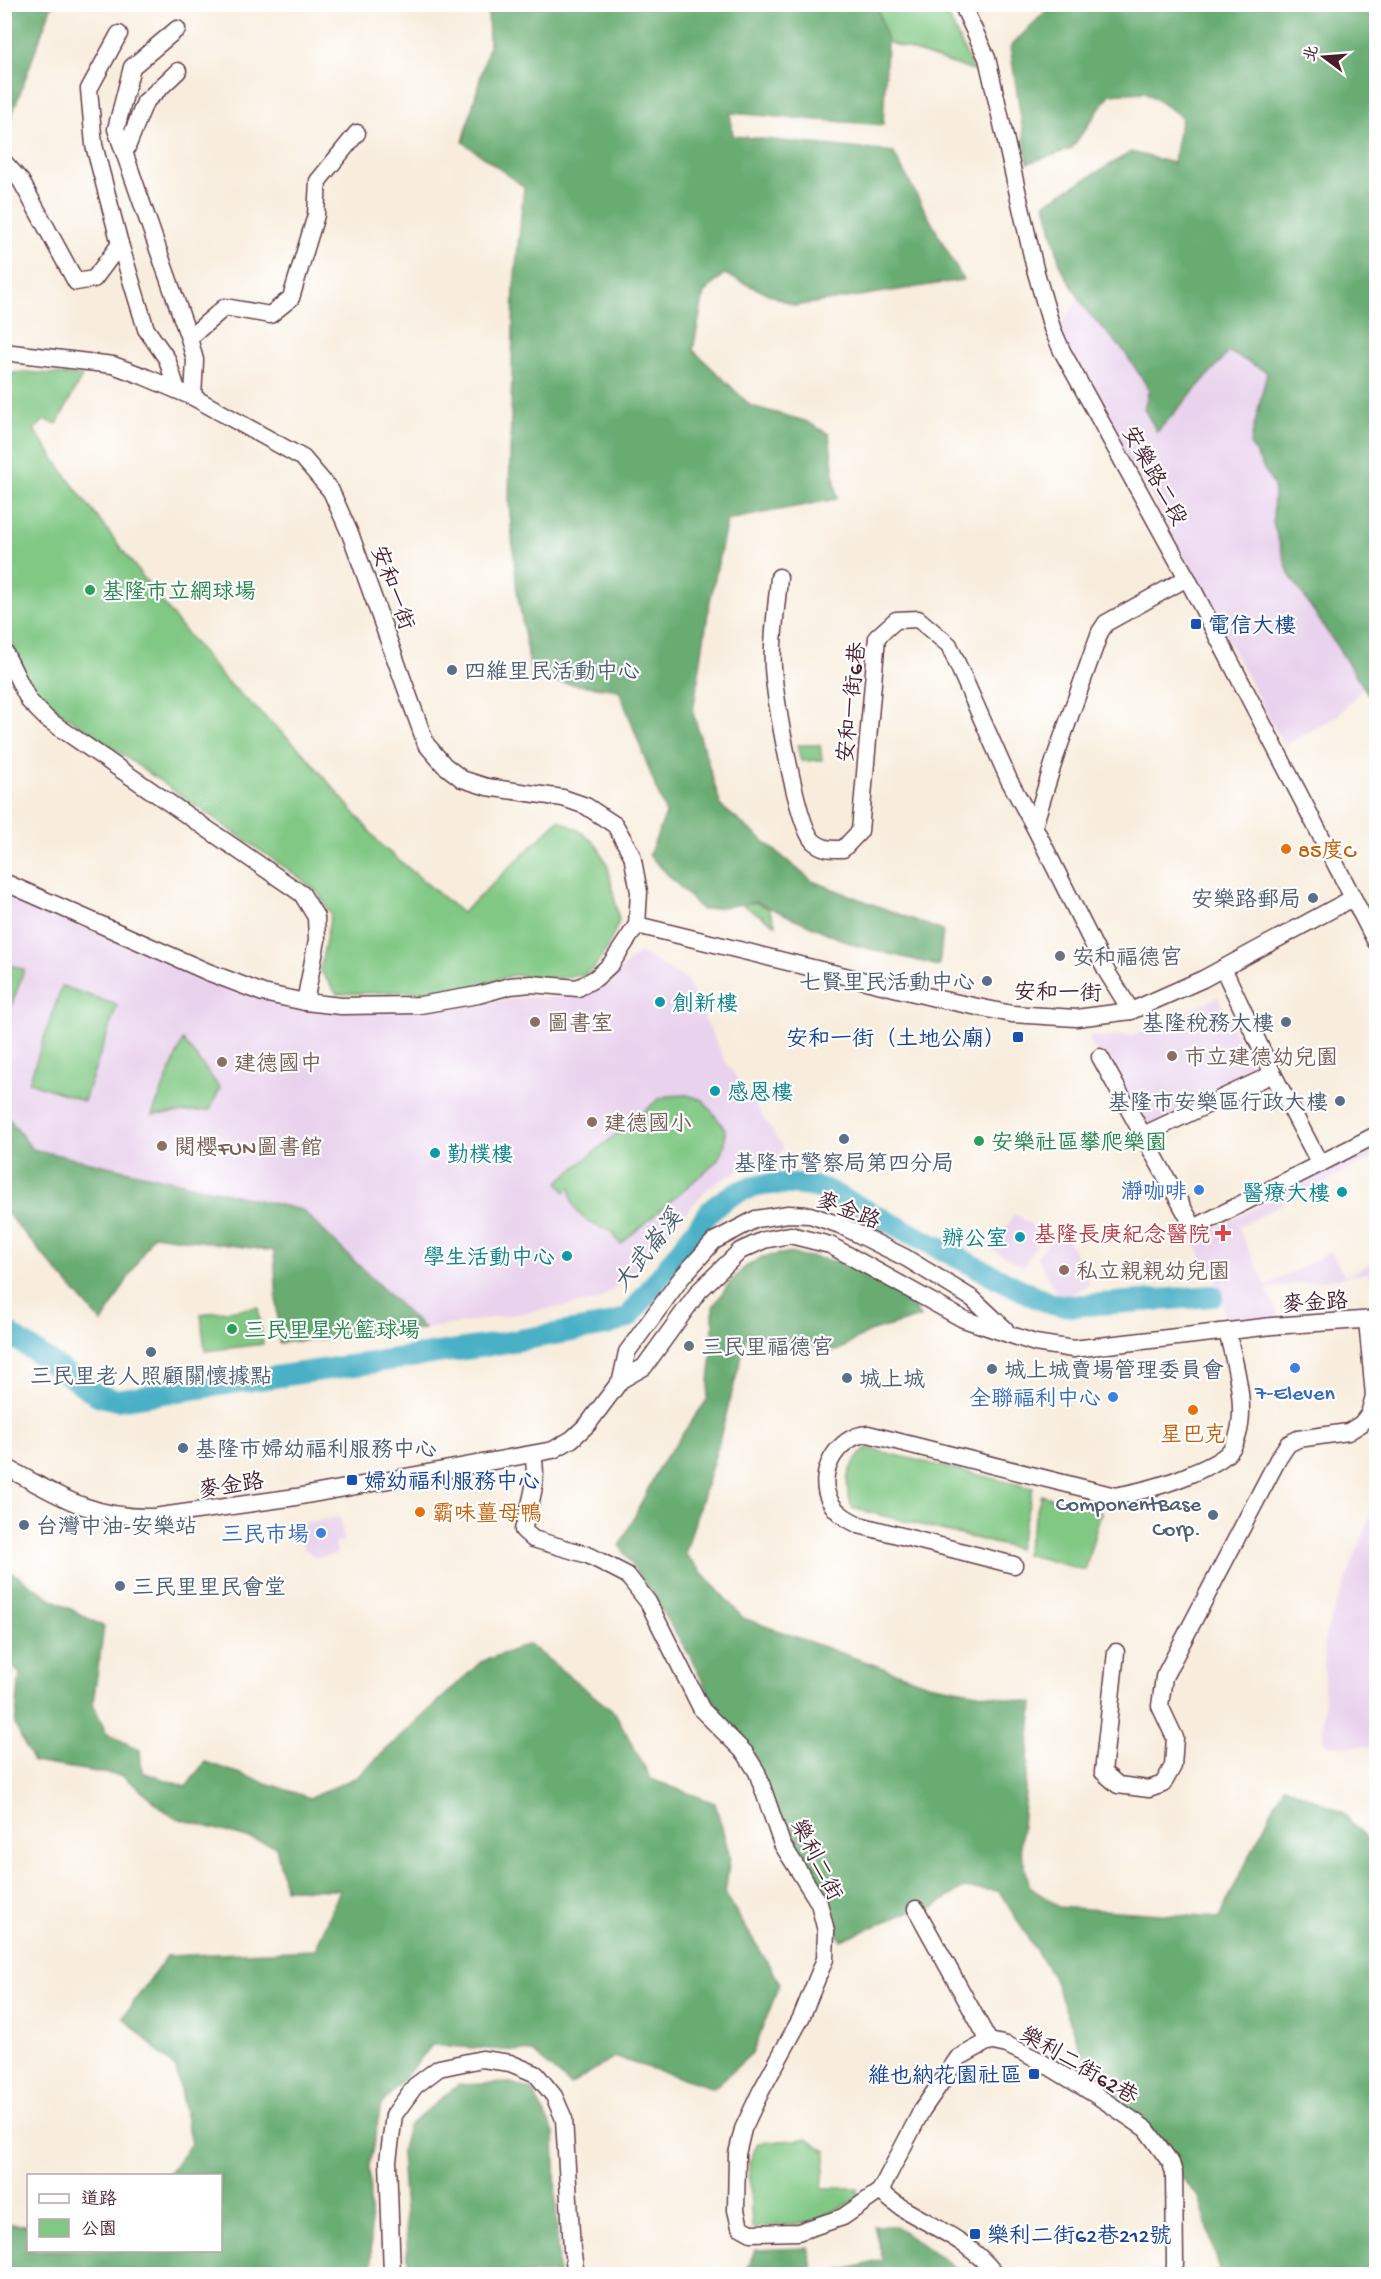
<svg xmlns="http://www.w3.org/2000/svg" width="1381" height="2279" viewBox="0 0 1381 2279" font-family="'Gochi Hand','LXGW WenKai TC',sans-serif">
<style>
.built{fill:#e9d2ed;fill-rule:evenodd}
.green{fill:#80c884;stroke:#657458;stroke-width:1.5}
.forest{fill:#68ac72;stroke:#59664e;stroke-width:1.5}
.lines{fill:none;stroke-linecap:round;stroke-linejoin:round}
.river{stroke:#48b0c6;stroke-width:22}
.minor-casing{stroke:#643e46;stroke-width:19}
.minor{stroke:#fff;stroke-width:16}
.leisure-dot{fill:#2e9e5b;stroke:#fff;stroke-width:2}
.transit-dot{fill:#1a4fb4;stroke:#fff;stroke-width:2}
.service-dot{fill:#5c6f8a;stroke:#fff;stroke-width:2}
.food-dot{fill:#e8710a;stroke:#fff;stroke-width:2}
.worship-dot{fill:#6b7280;stroke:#fff;stroke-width:2}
.culture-dot{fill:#0f9aa8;stroke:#fff;stroke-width:2}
.education-dot{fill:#8d6e63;stroke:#fff;stroke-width:2}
.shop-dot{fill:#3f7fe0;stroke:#fff;stroke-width:2}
.health-dot{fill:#e0444e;stroke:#fff;stroke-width:2}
.labels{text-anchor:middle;stroke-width:4.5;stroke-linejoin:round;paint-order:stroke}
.street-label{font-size:22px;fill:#4a1f2b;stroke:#fff}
.leisure-label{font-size:22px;fill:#27864d;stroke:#fff;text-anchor:start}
.transit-label{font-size:22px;fill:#164399;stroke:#fff;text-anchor:start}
.service-label{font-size:22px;fill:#4e5e75;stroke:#fff;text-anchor:start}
.food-label{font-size:22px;fill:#c56008;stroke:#fff;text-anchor:start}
.worship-label{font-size:22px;fill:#5b616d;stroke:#fff;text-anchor:start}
.culture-label{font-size:22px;fill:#0d838f;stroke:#fff;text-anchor:start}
.education-label{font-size:22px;fill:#785e54;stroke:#fff;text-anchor:start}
.shop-label{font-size:22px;fill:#366cbe;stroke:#fff;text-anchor:end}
.health-label{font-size:22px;fill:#be3a42;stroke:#fff;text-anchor:end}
.water-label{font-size:24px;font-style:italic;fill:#496071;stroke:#fff}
</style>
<rect width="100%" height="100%" fill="#fff"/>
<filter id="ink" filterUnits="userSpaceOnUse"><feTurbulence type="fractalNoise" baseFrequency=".0167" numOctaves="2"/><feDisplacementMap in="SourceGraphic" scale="12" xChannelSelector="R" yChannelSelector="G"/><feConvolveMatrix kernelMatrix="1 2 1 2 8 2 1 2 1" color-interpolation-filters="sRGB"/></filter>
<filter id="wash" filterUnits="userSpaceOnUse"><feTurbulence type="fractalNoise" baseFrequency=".008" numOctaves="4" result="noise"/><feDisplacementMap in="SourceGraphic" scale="24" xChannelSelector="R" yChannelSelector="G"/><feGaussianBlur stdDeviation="1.35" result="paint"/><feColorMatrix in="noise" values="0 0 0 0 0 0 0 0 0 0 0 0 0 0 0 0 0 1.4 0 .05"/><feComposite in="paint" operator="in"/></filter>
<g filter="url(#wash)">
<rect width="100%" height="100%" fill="#f8eddd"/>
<!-- built -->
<g class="built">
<path d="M1080,298L1088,311L1124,351L1149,389L1144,409L1229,351L1267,372L1250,444L1274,486L1273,523L1289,574L1364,687L1337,716L1284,746L1136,466L1128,470L1056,330Z"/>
<path d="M4,890L304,1009L460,1005L525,998L576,997L609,981L639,952L687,980L724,1059L783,1147L778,1160L741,1169L709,1187L632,1273L598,1301L424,1329L302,1210L32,1149L5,1112Z"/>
<path d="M1218,997L1255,1075L1140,1132L1088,1037L1133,1035Z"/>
<path d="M1376,1147V1156L1238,1227L1266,1286L1331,1252L1345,1276L1376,1262V1311L1225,1327L1221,1291L1192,1240ZM1369,1273L1376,1289L1371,1309L1280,1318L1266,1289Z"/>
<path d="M1014,1214L1044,1232L1023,1267L993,1250Z"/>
<path d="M1062,1228L1090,1284L1060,1300L1037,1256Z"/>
<path d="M1376,1500V1747L1327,1745L1323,1738L1325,1635Z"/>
<path d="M340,1517L344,1541L335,1543L337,1554L317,1558L303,1548L299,1524Z"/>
</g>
<!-- green -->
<g class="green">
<path d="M877,5H943L974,71L887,42Z"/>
<path d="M24,372L82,376L57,424L44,420L34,430L72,484L182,628L225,680L303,752L382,846L462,913L559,820L578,830L597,845L608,867L619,921L607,949L593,969L584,975L559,978L514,975L461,990L337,994L320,970L331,914L318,893L300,878L29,690L5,623V374Z"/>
<path d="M797,745H820L822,760L801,761Z"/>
<path d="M738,894L768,908L776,925L741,904Z"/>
<path d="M5,963L24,970L5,1024L4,963Z"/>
<path d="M62,986L117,1005L84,1101L29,1082Z"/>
<path d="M183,1040L220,1088L210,1110L152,1115Z"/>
<path d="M687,1095L703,1100L725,1129V1144L717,1161L621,1244L613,1236L615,1233C592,1226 569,1215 571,1188L565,1192L558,1182L659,1099L667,1096Z"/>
<path d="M258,1307L263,1344L205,1351L201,1314Z"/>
<path d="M866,1448L1033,1488L1018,1549L852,1508C843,1479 846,1469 866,1448Z"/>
<path d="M1041,1495L1101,1512L1085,1570L1025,1554Z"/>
<path d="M806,2139L826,2151L822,2188H857L858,2199L810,2223L752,2228L749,2163L758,2143Z"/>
</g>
<!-- forest -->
<g class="forest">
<path d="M5,4L52,5L5,134L4,5Z"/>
<path d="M488,5H877L887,42L883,125L730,113L733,136L893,152L963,280L795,306L724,274L704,293L693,350L751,406L805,421L829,434L837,499L727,520L709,606L693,713L721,806L812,881L943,931L939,966L854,945L757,902L702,910L649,855L666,814L619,690L532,679L517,591L509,502L514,286L524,187L463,142L489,46Z"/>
<path d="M1052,5H1376V711L1371,698L1289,574L1273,523L1274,486L1250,444L1267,372L1229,352L1157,432L1144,409L1149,389L1124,351L1087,311L1061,268L1045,203L1131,152L1173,163L1182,117L1145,92L1110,94L1071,149L1028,163L1010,47Z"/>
<path d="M4,1112L32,1149L302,1210L424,1329L279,1343L274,1251L153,1235L102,1323L5,1211Z"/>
<path d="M787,1253L840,1262L907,1296L920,1317L869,1332L837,1351L748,1332L717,1449L685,1554L743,1618L928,1684L1033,1703L1020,1848L1030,1887L1059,1907L1219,1918L1284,1786L1342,1812L1376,1849V2274H1221L1199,2197L1091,2078L1054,1979L999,1891L963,1888L924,1913L916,1909L841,1940L759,1793L689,1654L620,1546L659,1467L707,1400L713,1344V1307L728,1285L744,1268L762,1257Z"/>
<path d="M5,1568L52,1599L104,1627L93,1703L106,1733L140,1750L142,1772L186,1787L205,1762L310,1798L357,1777L481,1662L529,1644L615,1713L651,1779L715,1803L730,1857L725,1894L780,1983L753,2052L714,2088L614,2057L570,2085L533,2052L432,2045L381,2105L369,2167L372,2274H5V2224L28,2225V2250H220V2176L167,2175L191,2144L176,2069L123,2017L167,1956L315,1950L340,1890L285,1889L276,1846L173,1817L123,1776L33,1762L15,1725L20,1674L5,1658Z"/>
<path d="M511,2083L532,2090L554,2133L558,2274H409L401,2153L408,2126L458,2085Z"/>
<path d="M874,2226H896L964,2274H829L883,2260Z"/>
<path d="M808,2248L815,2274H745L755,2250Z"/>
</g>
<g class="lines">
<!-- river -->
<path class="river" d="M4,1330L97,1395L117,1400L485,1346L607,1325L629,1317L711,1210C744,1180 782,1180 824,1189L1035,1297L1052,1304L1072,1306L1213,1296"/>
</g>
</g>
<g filter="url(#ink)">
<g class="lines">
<defs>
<g id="minor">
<path d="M962,4L987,58L1035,269L1052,328L1062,351L1187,578L1376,942"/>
<path d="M177,29L132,67L116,129L189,338L195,360L193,397"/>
<path d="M119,34L89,89L94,145L120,244L146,329L167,359L177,390"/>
<path d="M125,152L145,102L178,71"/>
<path d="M4,162L21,181L76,282L94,279L120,244"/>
<path d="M189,338L225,307L270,315L291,298L316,215L318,181L357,133"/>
<path d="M4,352L113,365L143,376L193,397L303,458L331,491L351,536L426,744L444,765L462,779L487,787L563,798L586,806L615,825L632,855L639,892L637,925L611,964L596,978L578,988L531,984L510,986L478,995L420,1005L341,1006L305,1002L263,993L208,972L4,882"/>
<path d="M779,577C777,606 771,640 773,668C775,697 796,823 813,841C823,850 831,849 843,849L860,831L877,637L896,620L918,619L949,645L1009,780L1034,826L1107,972L1131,1011"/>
<path d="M4,651L29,701L47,719L302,894L316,917L317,940L305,1002"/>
<path d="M1034,826L1056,755L1100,632L1106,623L1187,578"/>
<path d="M637,925L939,999L1012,1014L1076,1018L1131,1011L1203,979L1353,898"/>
<path d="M1223,968L1273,1074L1320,1164"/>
<path d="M1100,1057L1194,1228L1376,1135"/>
<path d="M1143,1135L1273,1074"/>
<path d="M621,1380L627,1352L682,1277L714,1241L756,1219L788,1214L810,1215L840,1225L906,1258L973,1299L1005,1329"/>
<path d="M533,1455C539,1483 530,1503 523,1530L533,1539L588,1555L627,1575L648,1602L702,1710L745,1753L757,1772L782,1844L819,1903L826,1931L825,1959L801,2018L761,2091L743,2129L737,2154L736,2210L740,2227L751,2233L798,2232L843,2217L880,2191L922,2110L958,2058L989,2041L1007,2045L1038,2060L1099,2097L1146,2129L1171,2163L1174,2173L1175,2264L1174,2274"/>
<path d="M4,1466C57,1495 92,1519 154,1517L296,1497L553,1450L572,1439L588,1424L621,1380L644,1367L699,1291L740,1251L764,1240L790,1235L830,1245L963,1319L1035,1343L1073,1349L1272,1326L1376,1319"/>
<path d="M1014,1565L859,1525C847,1519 836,1513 830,1501C815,1474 838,1435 868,1434L1115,1496C1143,1491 1167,1485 1193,1473C1205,1468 1221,1461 1229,1452C1253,1424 1235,1363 1227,1332"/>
<path d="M1116,1652L1103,1772L1118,1785L1149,1789L1163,1784L1173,1766L1175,1738L1160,1706L1164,1677L1278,1459L1288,1444L1298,1439L1348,1432L1361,1424L1369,1414L1374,1396L1367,1320"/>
<path d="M916,1909L989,2041"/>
<path d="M880,2191C888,2198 897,2205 907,2211C938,2229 973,2244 995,2274"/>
<path d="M392,2274L388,2161L394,2115L415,2086L439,2068L482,2059L510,2063L536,2074L554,2096L564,2119L572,2249L576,2274"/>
</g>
</defs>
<!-- minor casing -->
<use href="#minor" class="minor-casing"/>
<!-- minor -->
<use href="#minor" class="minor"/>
</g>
</g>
<!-- markers -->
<g class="leisure-dot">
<circle cx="90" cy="590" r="6"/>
<circle cx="979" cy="1141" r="6"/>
<circle cx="232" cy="1329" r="6"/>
</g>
<g class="transit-dot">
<rect x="1190" y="618" width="12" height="12" rx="3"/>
<rect x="1012" y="1031" width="12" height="12" rx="3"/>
<rect x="346" y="1474" width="12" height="12" rx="3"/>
<rect x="1028" y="2068" width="12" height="12" rx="3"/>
<rect x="969" y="2228" width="12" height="12" rx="3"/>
</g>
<g class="service-dot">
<circle cx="452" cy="670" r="6"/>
<circle cx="1313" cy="898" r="6"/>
<circle cx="987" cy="981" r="6"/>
<circle cx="1286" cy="1022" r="6"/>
<circle cx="1340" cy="1101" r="6"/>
<circle cx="844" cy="1139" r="6"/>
<circle cx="151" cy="1352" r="6"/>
<circle cx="992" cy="1369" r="6"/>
<circle cx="847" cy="1378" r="6"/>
<circle cx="183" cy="1448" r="6"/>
<circle cx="1213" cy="1515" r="6"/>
<circle cx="24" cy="1525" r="6"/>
<circle cx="120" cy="1586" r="6"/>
</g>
<g class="food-dot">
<circle cx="1286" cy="849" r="6"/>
<circle cx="1193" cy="1410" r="6"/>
<circle cx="420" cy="1512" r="6"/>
</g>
<g class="worship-dot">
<circle cx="1060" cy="956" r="6"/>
<circle cx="689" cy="1346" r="6"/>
</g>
<g class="culture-dot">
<circle cx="660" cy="1002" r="6"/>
<circle cx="715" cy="1091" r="6"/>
<circle cx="435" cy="1153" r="6"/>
<circle cx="1342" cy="1192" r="6"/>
<circle cx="1020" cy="1237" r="6"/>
<circle cx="567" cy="1256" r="6"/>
</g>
<g class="education-dot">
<circle cx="535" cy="1022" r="6"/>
<circle cx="1172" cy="1056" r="6"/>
<circle cx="222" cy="1062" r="6"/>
<circle cx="592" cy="1122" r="6"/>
<circle cx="162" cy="1146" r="6"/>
<circle cx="1064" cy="1270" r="6"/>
</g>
<g class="shop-dot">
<circle cx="1199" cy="1190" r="6"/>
<circle cx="1295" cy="1368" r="6"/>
<circle cx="1113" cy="1397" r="6"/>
<circle cx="321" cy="1533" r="6"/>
</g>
<path class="health-dot" d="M1220 1224h6v6h6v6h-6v6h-6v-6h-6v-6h6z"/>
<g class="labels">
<!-- street labels -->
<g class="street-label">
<text transform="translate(1156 475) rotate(61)" y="8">安樂路二段</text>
<text transform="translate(394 587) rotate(70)" y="8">安和一街</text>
<text transform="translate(850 702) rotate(-84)" y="8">安和一街6巷</text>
<text transform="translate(1058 991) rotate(1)" y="8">安和一街</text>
<text transform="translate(849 1209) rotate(21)" y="8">麥金路</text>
<text transform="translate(1315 1301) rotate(-4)" y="8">麥金路</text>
<text transform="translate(231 1484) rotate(-9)" y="8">麥金路</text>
<text transform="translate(818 1859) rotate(63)" y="8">樂利二街</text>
<text transform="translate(1080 2064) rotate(30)" y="8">樂利二街62巷</text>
</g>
<!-- leisure labels -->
<g class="leisure-label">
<text x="102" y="598">基隆市立網球場</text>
<text x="991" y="1149">安樂社區攀爬樂園</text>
<text x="244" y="1337">三民里星光籃球場</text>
</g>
<!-- transit labels -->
<g class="transit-label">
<text x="1208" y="632">電信大樓</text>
<text x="1006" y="1045" text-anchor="end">安和一街（土地公廟）</text>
<text x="364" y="1488">婦幼福利服務中心</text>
<text x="1022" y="2082" text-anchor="end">維也納花園社區</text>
<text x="987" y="2242">樂利二街62巷212號</text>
</g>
<!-- service labels -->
<g class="service-label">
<text x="464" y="678">四維里民活動中心</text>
<text x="1301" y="906" text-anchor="end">安樂路郵局</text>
<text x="975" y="989" text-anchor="end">七賢里民活動中心</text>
<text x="1274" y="1030" text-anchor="end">基隆稅務大樓</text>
<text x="1328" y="1109" text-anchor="end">基隆市安樂區行政大樓</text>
<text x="844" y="1170" text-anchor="middle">基隆市警察局第四分局</text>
<text x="1004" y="1377">城上城賣場管理委員會</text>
<text x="151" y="1383" text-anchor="middle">三民里老人照顧關懷據點</text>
<text x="859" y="1386">城上城</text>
<text x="195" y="1456">基隆市婦幼福利服務中心</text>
<text x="1201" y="1510" text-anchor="end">ComponentBase<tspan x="1201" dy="25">Corp.</tspan></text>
<text x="36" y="1533">台灣中油-安樂站</text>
<text x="132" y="1594">三民里里民會堂</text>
</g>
<!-- food labels -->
<g class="food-label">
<text x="1298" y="857">85度C</text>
<text x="1193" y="1441" text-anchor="middle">星巴克</text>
<text x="432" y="1520">霸味薑母鴨</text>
</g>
<!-- worship labels -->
<g class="worship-label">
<text x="1072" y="964">安和福德宮</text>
<text x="701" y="1354">三民里福德宮</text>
</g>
<!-- culture labels -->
<g class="culture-label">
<text x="672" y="1010">創新樓</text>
<text x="727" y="1099">感恩樓</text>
<text x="447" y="1161">勤樸樓</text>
<text x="1330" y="1200" text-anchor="end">醫療大樓</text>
<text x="1008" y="1245" text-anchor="end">辦公室</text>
<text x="555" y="1264" text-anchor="end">學生活動中心</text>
</g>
<!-- education labels -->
<g class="education-label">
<text x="547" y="1030">圖書室</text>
<text x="1184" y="1064">市立建德幼兒園</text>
<text x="234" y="1070">建德國中</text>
<text x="604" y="1130">建德國小</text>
<text x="174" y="1154">閱櫻FUN圖書館</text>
<text x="1076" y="1278">私立親親幼兒園</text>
</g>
<!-- shop labels -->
<g class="shop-label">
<text x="1187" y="1198">瀞咖啡</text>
<text x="1295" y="1399" text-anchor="middle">7-Eleven</text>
<text x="1101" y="1405">全聯福利中心</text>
<text x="309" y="1541">三民市場</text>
</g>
<!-- health labels -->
<g class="health-label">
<text x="1210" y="1241">基隆長庚紀念醫院</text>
</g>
<!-- water labels -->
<g class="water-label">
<text transform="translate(647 1250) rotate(-52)" y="8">大武崙溪</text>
</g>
</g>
<!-- margin -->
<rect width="1381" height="2279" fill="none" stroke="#fff" stroke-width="24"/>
<!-- legend -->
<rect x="27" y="2174" width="195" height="78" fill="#ffffff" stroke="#b7a5aa" stroke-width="1.5"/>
<rect x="39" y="2194" width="30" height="9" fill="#ffffff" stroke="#b7a5aa" stroke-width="1.5"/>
<text x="81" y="2204" font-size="18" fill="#4a1f2b">道路</text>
<rect x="39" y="2219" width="30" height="18" fill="#80c884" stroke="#b7a5aa" stroke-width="1.5"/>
<text x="81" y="2234" font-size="18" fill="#4a1f2b">公園</text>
<!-- north arrow -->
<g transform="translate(1324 57) rotate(286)" stroke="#ffffff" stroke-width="4.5" paint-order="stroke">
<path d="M0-4.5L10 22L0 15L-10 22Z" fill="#4a1f2b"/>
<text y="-9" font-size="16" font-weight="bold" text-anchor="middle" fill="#4a1f2b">北</text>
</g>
</svg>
